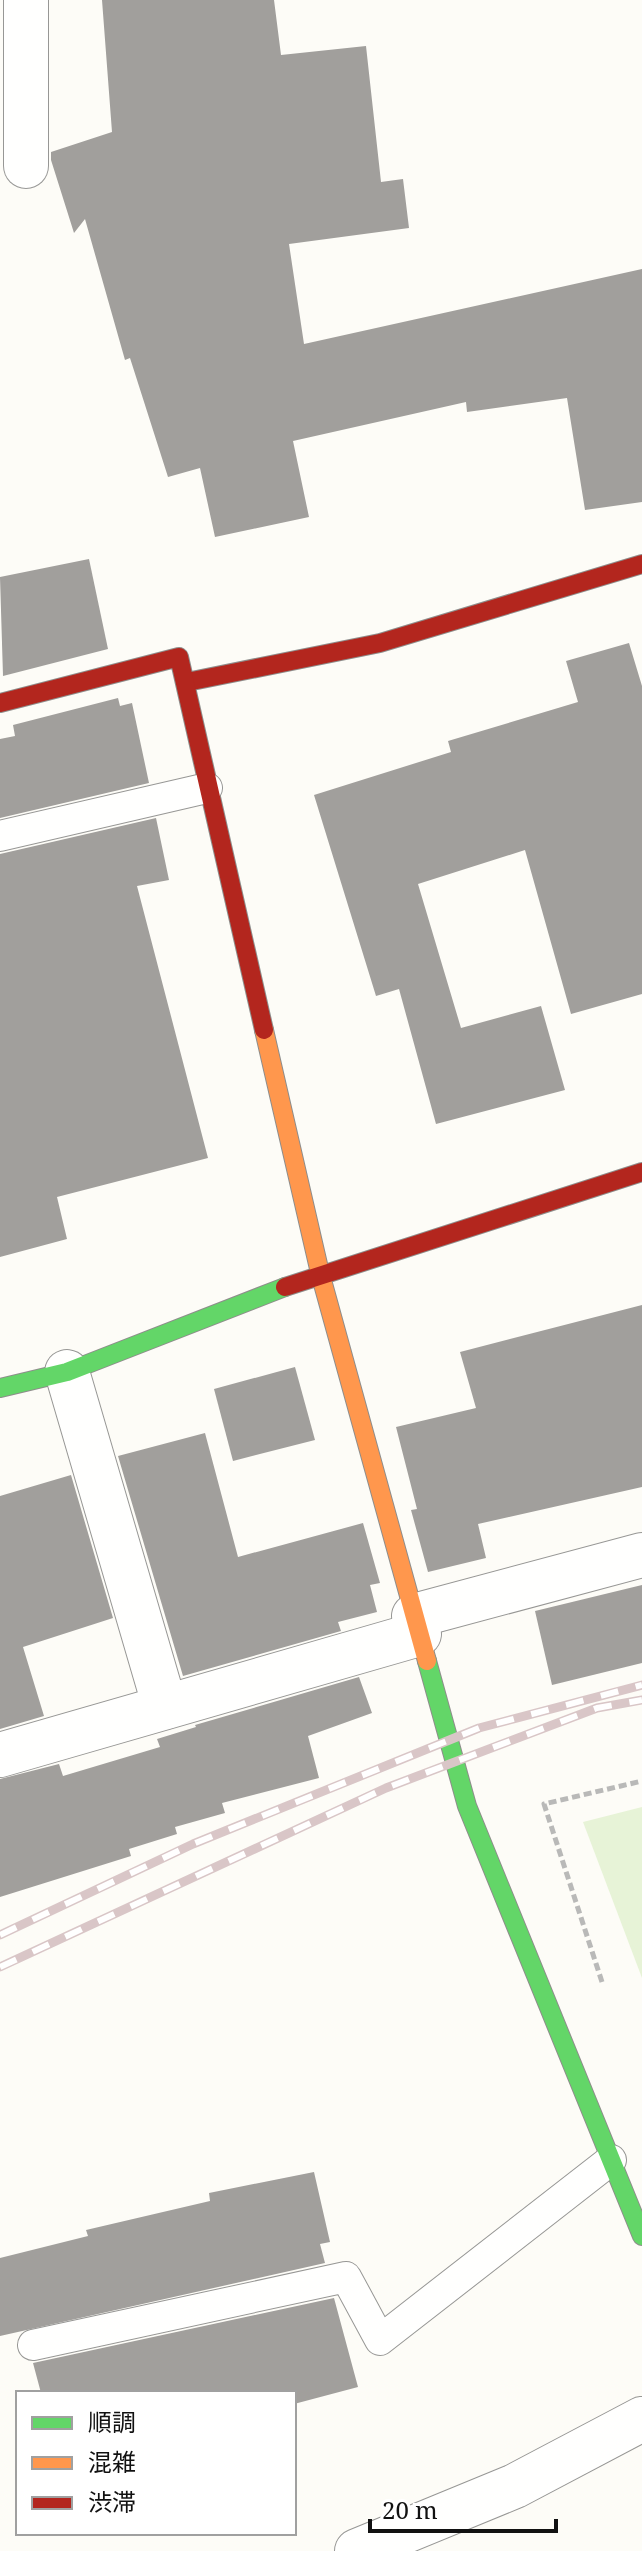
<svg xmlns="http://www.w3.org/2000/svg" width="642" height="2551" viewBox="0 0 642 2551" font-family="'Noto Serif','Noto Sans JP',serif">
<style>
.green{fill:#e7f3d7}
.building{fill:#a19f9c}
.lines{fill:none;stroke-linecap:round;stroke-linejoin:round}
.lane-casing{stroke:#979795;stroke-width:32}
.street-casing{stroke:#979795;stroke-width:46}
.fast-casing{stroke:#8e8d8b;stroke-width:20}
.slow-casing{stroke:#8e8d8b;stroke-width:20}
.jam-casing{stroke:#8e8d8b;stroke-width:20}
.path{stroke:#b9b9b8;stroke-width:5;stroke-dasharray:8 4;stroke-linecap:butt}
.lane{stroke:#fffffe;stroke-width:30}
.street{stroke:#fffffe;stroke-width:44}
.fast{stroke:#63d668;stroke-width:18}
.slow{stroke:#ff974d;stroke-width:18}
.jam{stroke:#b3261e;stroke-width:18}
.rail-casing{stroke:#d9c6c7;stroke-width:9}
.rail{stroke:#fff;stroke-width:6;stroke-dasharray:18;stroke-linecap:butt}
</style>
<rect width="100%" height="100%" fill="#fdfcf7"/>
<!-- green -->
<path class="green" d="M642,1807V1978L583,1822Z"/>
<!-- building -->
<g class="building">
<path d="M102,0H274L281,55L366,46L381,182L403,179L409,228L289,244L304,344L642,269V502L585,510L567,398L467,412L466,402L293,441L309,517L215,537L200,468L168,477L130,358L125,360L85,219L74,233L51,160V152L112,132Z"/>
<path d="M89,559L108,649L3,676L0,577Z"/>
<path d="M629,643L642,686V994L571,1014L525,850L418,884L461,1028L541,1006L565,1090L436,1124L399,989L376,996L314,795L451,752L448,741L578,702L566,661Z"/>
<path d="M118,698L120,706L132,703L149,783L0,818V739L15,736L13,725Z"/>
<path d="M156,818L169,880L137,886L208,1158L57,1197L67,1239L0,1257V854Z"/>
<path d="M642,1305V1487L478,1524L486,1558L428,1572L411,1510L417,1509L396,1427L476,1408L460,1352Z"/>
<path d="M295,1367L315,1440L233,1461L214,1389Z"/>
<path d="M205,1433L238,1557L363,1523L380,1583L370,1585L377,1612L338,1622L341,1631L183,1676L118,1456Z"/>
<path d="M71,1475L113,1618L23,1647L44,1716L0,1729V1496Z"/>
<path d="M642,1585V1663L552,1685L535,1611Z"/>
<path d="M359,1677L372,1713L308,1736L319,1778L222,1803L225,1813L175,1827L177,1834L129,1849L131,1856L0,1897V1779L59,1764L63,1776L160,1747L157,1739L196,1727L195,1725Z"/>
<path d="M314,2172L330,2242L320,2244L325,2263L0,2336V2258L88,2236L86,2230L210,2201L209,2193Z"/>
<path d="M334,2298L358,2387L294,2404V2393H41L33,2363Z"/>
</g>
<g class="lines">
<defs>
<g id="lane">
<path d="M0,836L207,788"/>
<path d="M33,2345L346,2277L380,2340L611,2160"/>
</g>
<g id="street">
<path d="M26,166V0"/>
<path d="M67,1372L165,1707"/>
<path d="M414,1616L642,1555"/>
<path d="M0,1755L419,1634"/>
<path d="M357,2551L515,2486L642,2419"/>
</g>
<g id="fast">
<path d="M0,1388L67,1372L285,1287"/>
<path d="M427,1661L467,1806L642,2236"/>
</g>
<path id="slow" d="M264,1030L320,1273L427,1661"/>
<g id="jam">
<path d="M187,682L380,643L642,564"/>
<path d="M0,703L179,657L264,1030"/>
<path d="M285,1287L642,1172"/>
</g>
</defs>
<!-- lane casing -->
<use href="#lane" class="lane-casing"/>
<!-- street casing -->
<use href="#street" class="street-casing"/>
<!-- fast casing -->
<use href="#fast" class="fast-casing"/>
<!-- slow casing -->
<use href="#slow" class="slow-casing"/>
<!-- jam casing -->
<use href="#jam" class="jam-casing"/>
<!-- path -->
<path class="path" d="M602,1982L544,1804L642,1781"/>
<!-- lane -->
<use href="#lane" class="lane"/>
<!-- street -->
<use href="#street" class="street"/>
<!-- fast -->
<use href="#fast" class="fast"/>
<!-- slow -->
<use href="#slow" class="slow"/>
<!-- jam -->
<use href="#jam" class="jam"/>
<defs>
<g id="rail">
<path d="M0,1935L193,1844L479,1728L642,1685"/>
<path d="M0,1967L386,1788L597,1708L642,1700"/>
</g>
</defs>
<!-- rail casing -->
<use href="#rail" class="rail-casing"/>
<!-- rail -->
<use href="#rail" class="rail"/>
</g>
<!-- legend -->
<rect x="16" y="2391" width="280" height="144" fill="#ffffff" stroke="#a0a0a0" stroke-width="2"/>
<rect x="32" y="2417" width="40" height="12" fill="#63d668" stroke="#a0a0a0" stroke-width="2"/>
<text x="88" y="2431" font-size="24" fill="#111111">順調</text>
<rect x="32" y="2457" width="40" height="12" fill="#ff974d" stroke="#a0a0a0" stroke-width="2"/>
<text x="88" y="2471" font-size="24" fill="#111111">混雑</text>
<rect x="32" y="2497" width="40" height="12" fill="#b3261e" stroke="#a0a0a0" stroke-width="2"/>
<text x="88" y="2511" font-size="24" fill="#111111">渋滞</text>
<!-- scale -->
<path d="M370 2519v12h186v-12" fill="none" stroke="#111111" stroke-width="4"/>
<text x="382" y="2519" font-size="24" fill="#111111" stroke="#ffffff" stroke-width="6" paint-order="stroke">20 m</text>
</svg>
